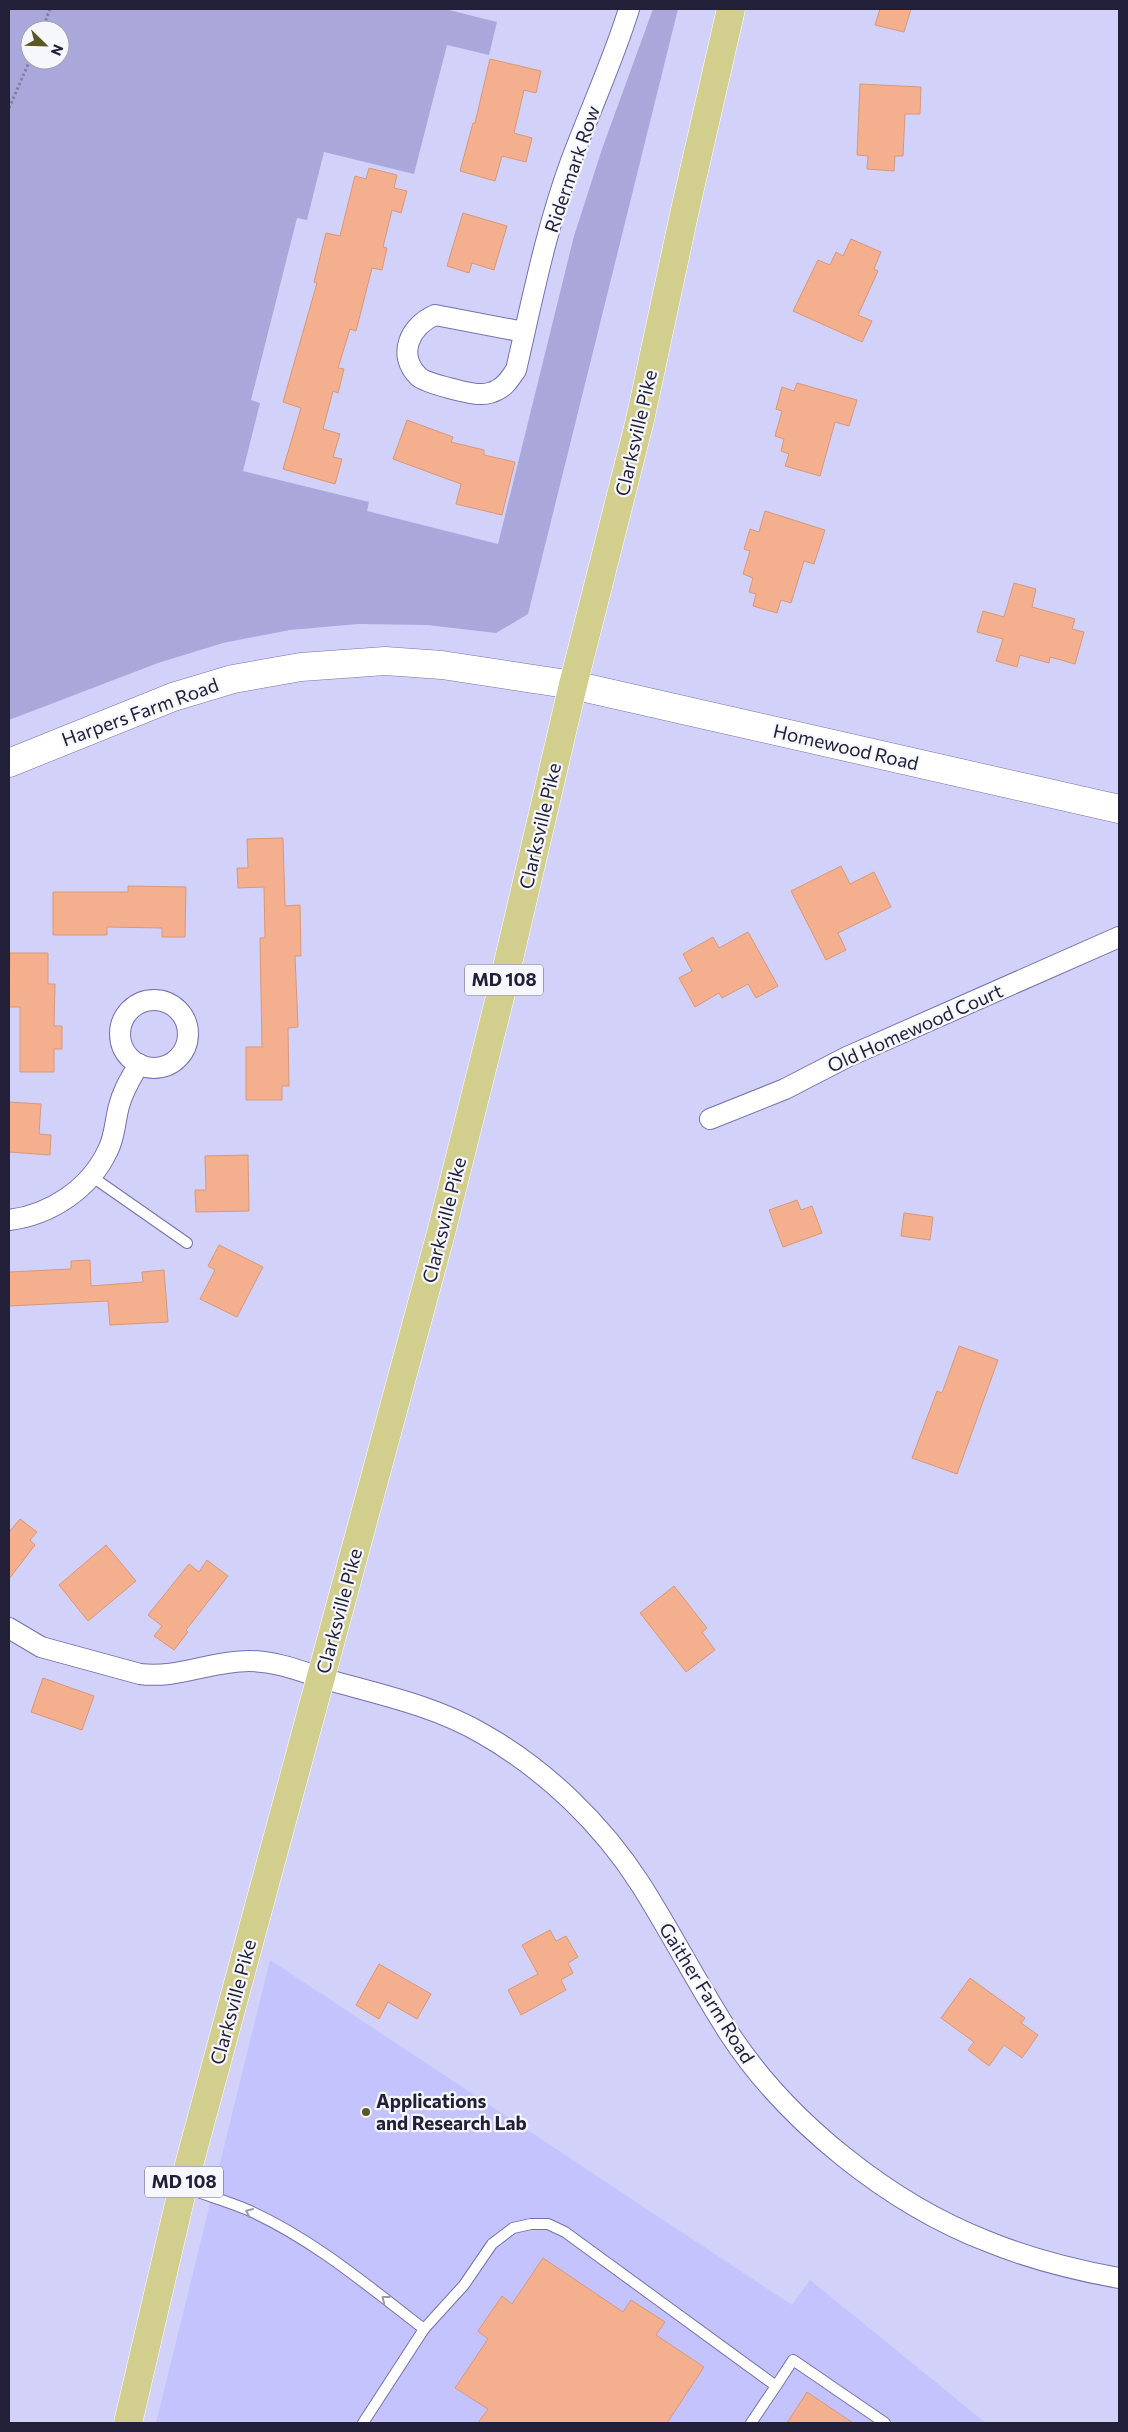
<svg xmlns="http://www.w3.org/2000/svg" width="1128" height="2432" viewBox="0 0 1128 2432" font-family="Commissioner,sans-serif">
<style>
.built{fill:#c5c3fe}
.green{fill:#aaa8db;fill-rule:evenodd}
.building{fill:#f4af8f;stroke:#da9777}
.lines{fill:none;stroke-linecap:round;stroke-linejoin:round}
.lane-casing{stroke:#7571ae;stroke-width:12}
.street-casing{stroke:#7571ae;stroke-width:22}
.secondary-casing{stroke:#7571ae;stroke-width:29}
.primary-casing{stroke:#fff;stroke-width:29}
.path{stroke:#8280a2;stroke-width:3;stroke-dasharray:2.5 2.5;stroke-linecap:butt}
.lane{stroke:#fff;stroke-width:10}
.street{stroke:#fff;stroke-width:20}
.secondary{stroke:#fff;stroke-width:28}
.primary{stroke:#d2ce8e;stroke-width:28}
.oneway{stroke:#9c9ba6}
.poi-dot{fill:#5b5825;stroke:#f6f6fd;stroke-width:2}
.labels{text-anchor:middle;stroke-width:4.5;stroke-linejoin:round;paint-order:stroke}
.shield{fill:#f6f6fd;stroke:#626074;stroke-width:1}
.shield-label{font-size:18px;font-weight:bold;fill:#222039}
.street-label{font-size:19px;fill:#222039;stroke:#f6f6fd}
.poi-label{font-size:19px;font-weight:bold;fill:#222039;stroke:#f6f6fd;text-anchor:start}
</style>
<rect width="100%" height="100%" fill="#d2d1fa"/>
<!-- built -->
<path class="built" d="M270,1960L792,2305L810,2280L986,2423H156Z"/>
<!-- green -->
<path class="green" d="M9,9H445L497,22L489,55L447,45L414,174L324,152L307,220L297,218L251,400L260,403L243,471L369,502L367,511L498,544L574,236L602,149L653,9H678L528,614L496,633L427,625L358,624L290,630L223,643L158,663L9,720ZM30,30H60V60H30Z"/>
<!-- building -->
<g class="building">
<path d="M880,9H911L904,32L875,25Z"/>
<path d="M490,59L541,71L536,93L524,90L514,133L532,138L526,162L502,156L495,181L460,171L473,123H475Z"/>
<path d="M860,84L921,87L920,114H905L903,156H895L894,171L867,169L868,156L857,155Z"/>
<path d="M369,168L397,175L394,188L407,191L401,213L392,210L383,247L387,248L382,270L372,268L356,331L350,329L338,368L344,369L338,393L333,391L323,429L340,434L333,457L342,459L335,484L283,469L301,408L283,402L317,283L314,282L326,233L340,236L355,176L366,179Z"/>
<path d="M463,213L507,226L494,270L472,263L469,273L447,266Z"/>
<path d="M851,239L881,252L874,269L878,271L858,315L872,321L862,342L793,311L818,260L830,265L836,252L843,256Z"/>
<path d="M797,383L857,400L849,426L835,422L820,476L785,466L789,454L781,451L784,439L775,436L782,411L776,409L782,387L794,391Z"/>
<path d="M407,420L453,437L451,442L484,450V455L515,462L502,515L456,504L461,484L393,459Z"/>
<path d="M765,511L825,530L814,564L804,561L791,603L781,600L777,613L753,606L756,594L749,592L753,578L743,574L750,551L744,549L750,529L759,532Z"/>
<path d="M1014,583L1036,589L1032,607L1075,619L1072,629L1084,632L1075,664L1050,657L1049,663L1020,655L1017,667L996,661L1003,639L977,632L983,611L1004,617Z"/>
<path d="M283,838L285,906L300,905L301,956H295L298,1027L288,1028L289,1086H282V1100H246V1047H262L260,938H265L264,887L238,888L237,868H248L247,839Z"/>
<path d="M841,866L850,884L874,872L891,907L838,933L846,950L826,960L791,891Z"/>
<path d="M128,886L186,887L185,937H162V928L107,927V935H53V892H128Z"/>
<path d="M748,932L778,986L756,998L748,984L722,998L719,993L695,1007L679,978L692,971L683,954L713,937L719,948Z"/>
<path d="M10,953H48V984H55L54,1026H62V1049H54V1072H20V1007H9Z"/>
<path d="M9,1102L41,1104L39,1134L51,1135L50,1155L9,1152Z"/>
<path d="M248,1155L249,1211L196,1212L195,1190H206L205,1156Z"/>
<path d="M797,1200L801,1210L812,1206L822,1233L783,1247L769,1210Z"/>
<path d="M904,1213L933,1217L930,1240L901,1236Z"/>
<path d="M219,1245L263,1267L237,1317L200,1299L215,1270L208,1266Z"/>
<path d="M90,1260L91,1286L143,1282L142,1272L164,1270L168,1322L110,1325L108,1301L9,1306V1272L71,1269V1261Z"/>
<path d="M959,1346L998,1360L957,1474L912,1458L937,1391L942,1393Z"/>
<path d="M20,1519L37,1532L30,1540L35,1545L9,1579V1532Z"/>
<path d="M106,1545L136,1581L88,1621L59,1585Z"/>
<path d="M207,1560L228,1576L186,1630L188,1632L174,1650L154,1636L162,1626L148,1615L189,1564L199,1572Z"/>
<path d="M674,1586L707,1628L702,1632L715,1650L686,1672L640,1613Z"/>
<path d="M43,1678L94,1696L82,1730L31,1712Z"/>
<path d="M550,1930L556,1941L566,1936L578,1957L568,1963L573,1973L561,1980L566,1990L521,2015L508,1990L538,1974L522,1945Z"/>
<path d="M379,1964L431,1994L417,2019L388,2002L379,2019L356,2005Z"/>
<path d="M970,1978L1025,2018L1021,2023L1038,2035L1022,2058L1004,2045L989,2066L968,2050L974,2042L941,2018Z"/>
<path d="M543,2258L623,2312L631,2300L665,2322L656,2335L704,2367L667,2423H478L488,2409L455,2388L488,2339L478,2331L502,2296L512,2304Z"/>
<path d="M807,2392L853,2423H787Z"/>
</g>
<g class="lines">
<defs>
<g id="lane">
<path d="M91,1176L187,1243"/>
<path d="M184,2187C205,2195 227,2201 248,2210C313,2239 368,2286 424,2329"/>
<path d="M363,2423L424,2329L464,2285L492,2244L513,2228L531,2224H548L565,2232L776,2386L793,2360L885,2423"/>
<path d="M751,2423L776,2386"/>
</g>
<g id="street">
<path d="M524,332L435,315C410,326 396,355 419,377C426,383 472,395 482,394C487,394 494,392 497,390C506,386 510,378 516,370C532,301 546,229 571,161C590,110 613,61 629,9"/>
<circle cx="154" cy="1034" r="34"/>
<path d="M710,1119L785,1089L847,1057L1119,937"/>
<path d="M9,1220C50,1215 90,1189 108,1150C115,1137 115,1120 119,1106C123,1090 131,1078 139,1064"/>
<path d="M9,1628L41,1647L140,1674C177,1679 211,1661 249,1661C278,1661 305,1673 332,1681C383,1695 437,1707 483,1734C546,1770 602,1824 641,1885C672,1934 698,1985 729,2033C787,2122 890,2204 989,2242C1031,2259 1075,2270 1119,2278"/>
</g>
<path id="secondary" d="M9,763L173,697L233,679L301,667L385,661L442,665L573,685L1119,809"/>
<path id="primary" d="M128,2423L183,2187L441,1233L501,993L573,685L640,420L685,210L731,9"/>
</defs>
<!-- lane casing -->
<use href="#lane" class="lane-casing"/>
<!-- street casing -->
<use href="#street" class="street-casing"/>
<!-- secondary casing -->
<use href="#secondary" class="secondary-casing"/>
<!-- primary casing -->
<use href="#primary" class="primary-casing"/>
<!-- path -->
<g class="path">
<path d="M42,30L50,9"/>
<path d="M9,108L30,60"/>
</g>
<!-- lane -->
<use href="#lane" class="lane"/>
<!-- street -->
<use href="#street" class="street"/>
<!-- secondary -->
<use href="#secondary" class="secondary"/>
<!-- primary -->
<use href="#primary" class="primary"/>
</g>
<!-- one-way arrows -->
<defs><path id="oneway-chevron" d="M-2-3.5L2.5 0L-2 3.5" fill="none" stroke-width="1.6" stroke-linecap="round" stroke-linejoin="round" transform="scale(1.25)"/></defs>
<g class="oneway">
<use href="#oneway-chevron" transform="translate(249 2212) rotate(-155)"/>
<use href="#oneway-chevron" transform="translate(385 2299) rotate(-142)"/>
</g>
<!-- markers -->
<circle class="poi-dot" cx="366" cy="2112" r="5"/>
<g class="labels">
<!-- shield labels -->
<g class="shield">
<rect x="465" y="964.5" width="78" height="31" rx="4"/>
<rect x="145" y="2166.5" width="78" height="31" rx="4"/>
</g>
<g class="shield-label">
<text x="504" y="986">MD 108</text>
<text x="184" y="2188">MD 108</text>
</g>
<!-- street labels -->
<g class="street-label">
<text transform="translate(572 169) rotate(-71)" y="7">Ridermark Row</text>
<text transform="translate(636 433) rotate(-77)" y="7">Clarksville Pike</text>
<text transform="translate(140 712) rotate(-20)" y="7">Harpers Farm Road</text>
<text transform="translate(846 747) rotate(13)" y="7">Homewood Road</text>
<text transform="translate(540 826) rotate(-77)" y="7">Clarksville Pike</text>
<text transform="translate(915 1028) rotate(-24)" y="7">Old Homewood Court</text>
<text transform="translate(444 1220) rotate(-76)" y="7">Clarksville Pike</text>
<text transform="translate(339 1611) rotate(-75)" y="7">Clarksville Pike</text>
<text transform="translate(707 1993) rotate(58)" y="7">Gaither Farm Road</text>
<text transform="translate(233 2002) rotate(-75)" y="7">Clarksville Pike</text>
</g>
<!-- poi labels -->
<g class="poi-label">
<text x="376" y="2108">Applications<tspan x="376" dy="22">and Research Lab</tspan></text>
</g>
</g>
<!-- border -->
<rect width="1128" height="2432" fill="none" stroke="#222039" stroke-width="20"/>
<!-- north arrow -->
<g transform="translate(45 45) rotate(113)"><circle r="24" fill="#f6f6fd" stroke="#a1a0af"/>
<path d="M0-4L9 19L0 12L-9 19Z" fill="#5b5825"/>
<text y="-8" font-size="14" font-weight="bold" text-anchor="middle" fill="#222039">N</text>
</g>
</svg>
